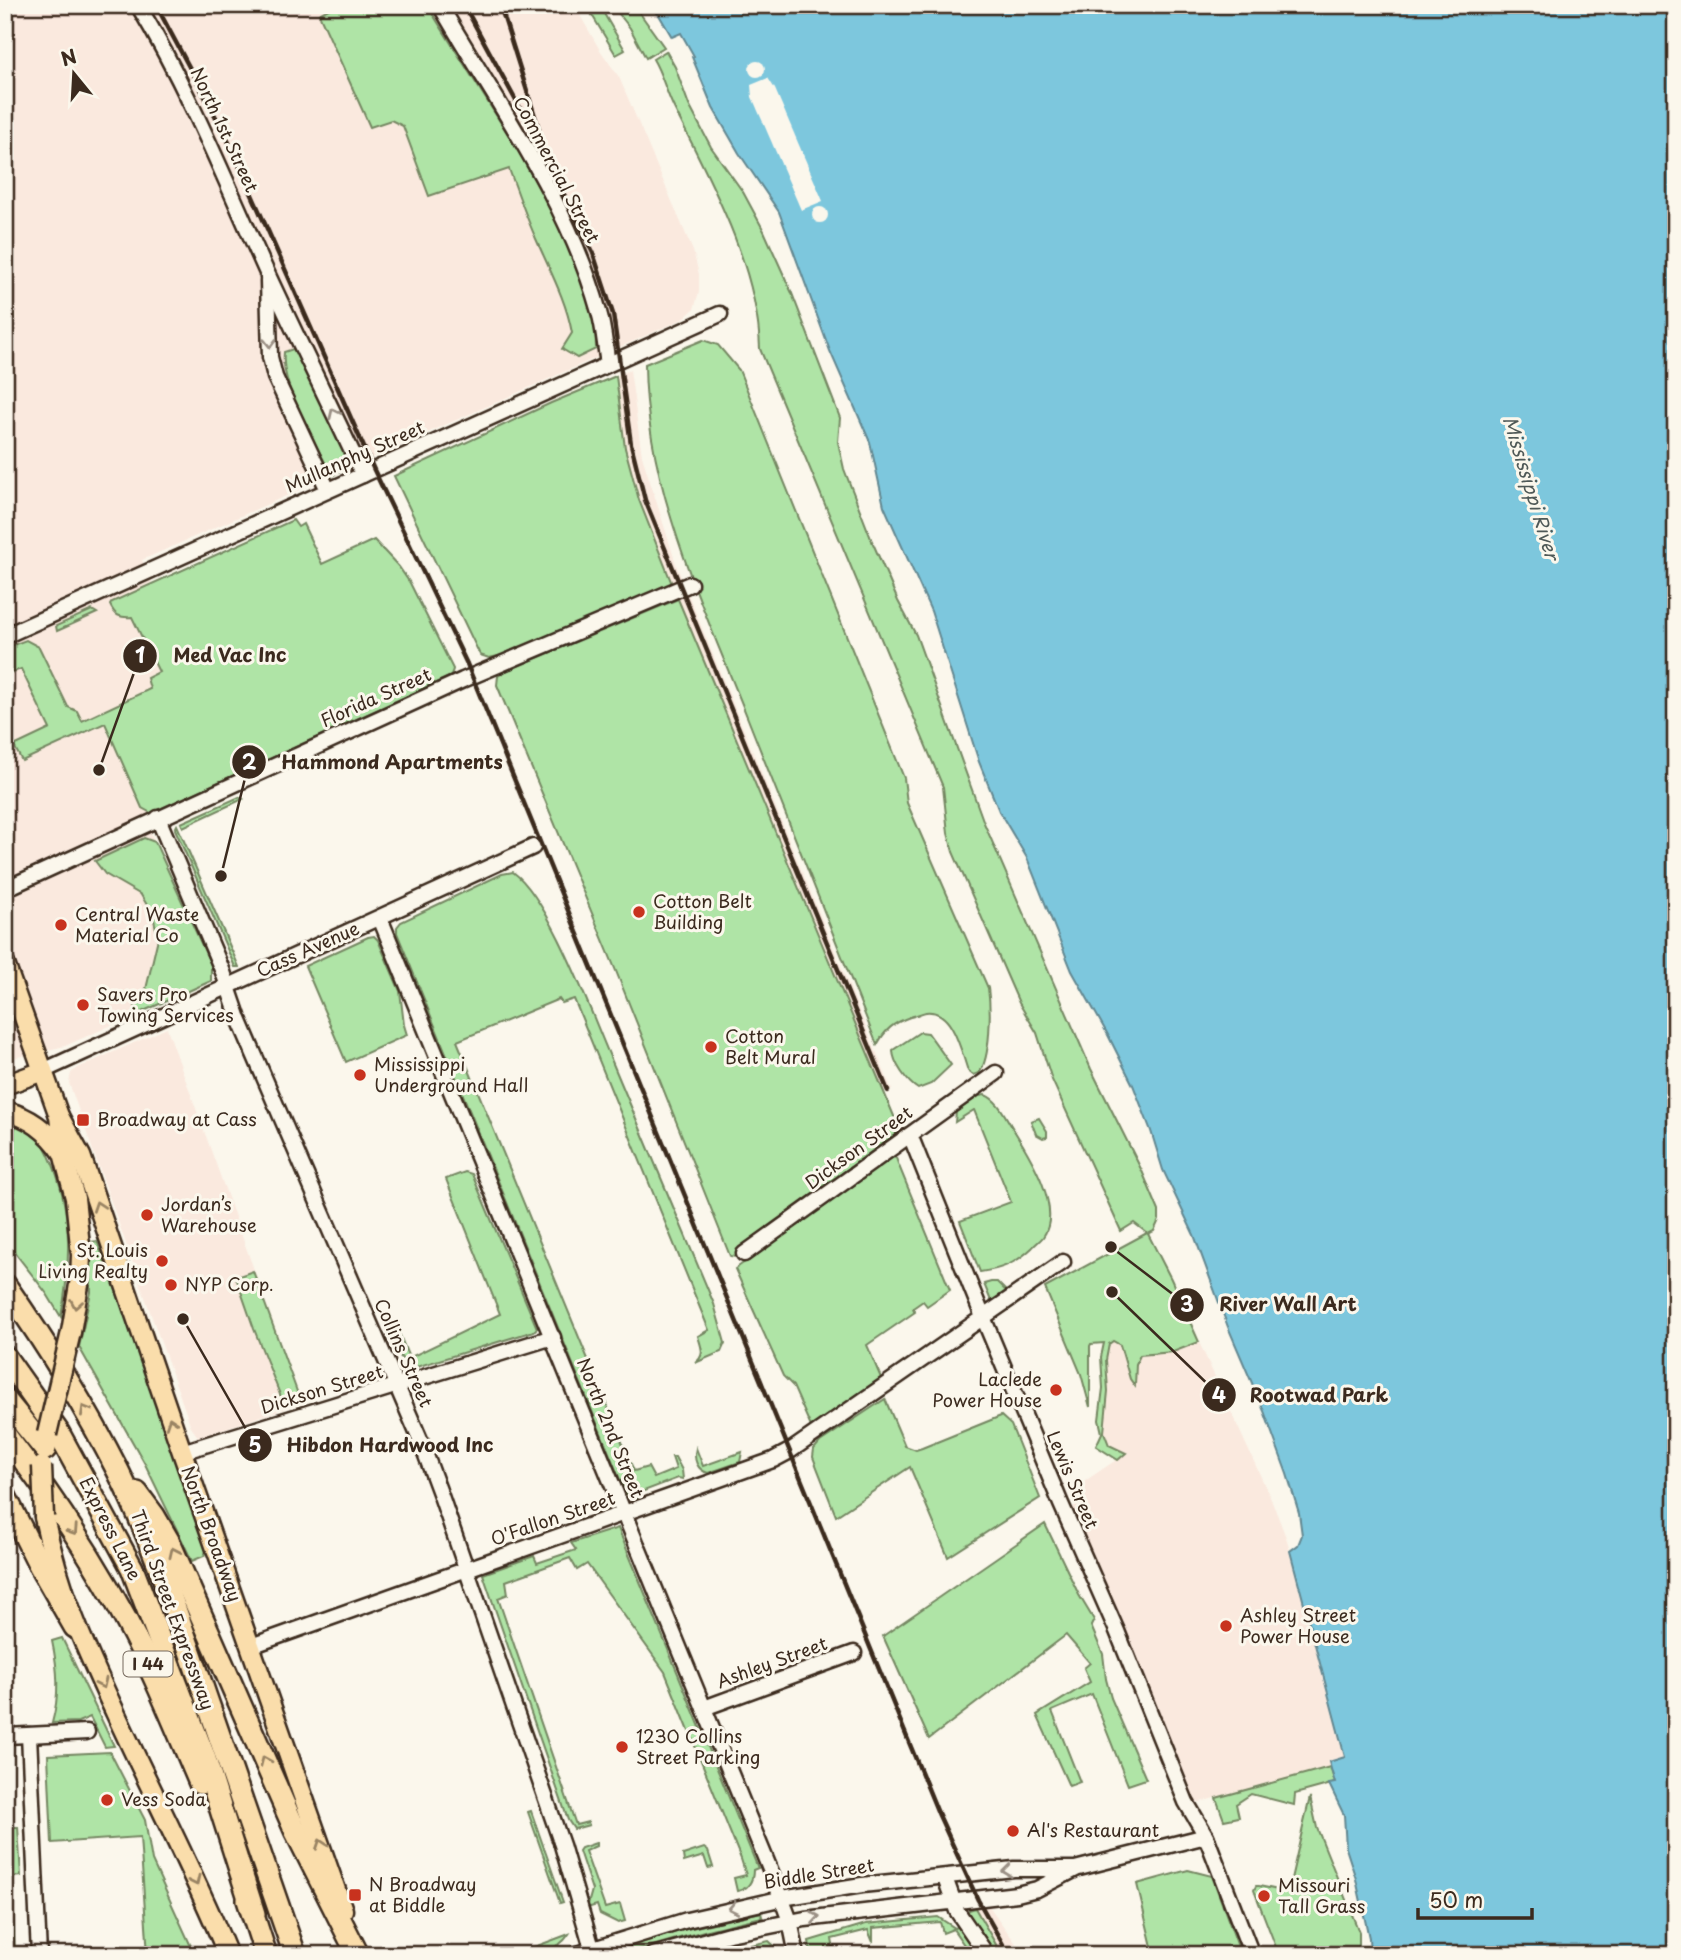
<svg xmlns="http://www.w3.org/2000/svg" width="1681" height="1960" viewBox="0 0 1681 1960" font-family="'Playpen Sans',sans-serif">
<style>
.built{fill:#fae9de}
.green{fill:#afe4a6;stroke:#758762;stroke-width:2}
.water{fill:#7dc7dd;stroke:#638891;stroke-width:2}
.pier{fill:#fbf7ec}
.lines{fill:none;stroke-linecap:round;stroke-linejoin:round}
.minor-casing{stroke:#3b2a1e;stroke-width:19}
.major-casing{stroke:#3b2a1e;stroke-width:23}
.highway-casing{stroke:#3b2a1e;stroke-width:26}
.minor{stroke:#fbf7ec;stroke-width:14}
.major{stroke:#faddab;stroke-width:18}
.highway{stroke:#faddab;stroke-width:21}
.rail{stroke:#3b2a1e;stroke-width:4.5}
.major-bridge-casing{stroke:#3b2a1e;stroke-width:23;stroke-linecap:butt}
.major-bridge{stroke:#faddab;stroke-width:18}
.oneway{stroke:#9b9085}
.oneway2{stroke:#9a8464}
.poi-dot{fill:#c8321e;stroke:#fbf7ec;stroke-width:2.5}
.labels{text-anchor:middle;stroke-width:6;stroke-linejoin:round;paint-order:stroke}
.shield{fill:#fbf7ec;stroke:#75685c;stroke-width:2}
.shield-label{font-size:16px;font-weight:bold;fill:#3b2a1e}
.street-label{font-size:18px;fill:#3b2a1e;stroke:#fbf7ec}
.poi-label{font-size:18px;fill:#3b2a1e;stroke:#fbf7ec;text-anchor:start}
.water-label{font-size:19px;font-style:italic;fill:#4f5957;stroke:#fbf7ec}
.leader{fill:none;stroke:#3b2a1e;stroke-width:2.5}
.callout-dot{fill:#3b2a1e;stroke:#fbf7ec;stroke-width:2.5}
.mark-label{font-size:21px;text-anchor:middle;font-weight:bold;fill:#fff}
.callout-label{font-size:19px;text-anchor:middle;font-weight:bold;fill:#3b2a1e;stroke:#fbf7ec;stroke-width:6;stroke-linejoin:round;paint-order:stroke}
</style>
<rect width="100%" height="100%" fill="#fbf7ec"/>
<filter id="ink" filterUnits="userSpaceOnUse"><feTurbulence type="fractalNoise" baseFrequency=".0143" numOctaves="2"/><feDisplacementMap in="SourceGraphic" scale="14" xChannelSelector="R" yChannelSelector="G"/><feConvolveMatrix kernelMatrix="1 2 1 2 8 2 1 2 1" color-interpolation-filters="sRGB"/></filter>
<g filter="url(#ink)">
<!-- built -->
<g class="built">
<path d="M5,5H574L600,50L619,77L693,251L699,274V292L694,309L683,319L142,560L234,776L144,818L211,965V981L65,1046L5,1060Z"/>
<path d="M630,370L642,456L677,567L892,1090L884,1092L659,556L639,500L625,448L616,376Z"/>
<path d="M167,1028L302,1403L198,1437L191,1427L69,1083L71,1073L78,1068Z"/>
<path d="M1127,1340L1132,1356L1173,1352L1199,1342L1272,1501L1287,1540L1345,1757L1329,1762L1330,1767L1196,1803L1072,1511L1085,1481L1125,1454L1109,1445L1103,1433L1108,1391L1106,1350L1113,1341Z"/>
<path d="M5,1599L11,1724H5Z"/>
<path d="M989,1906L1024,1955H1002L975,1908Z"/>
</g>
<!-- green -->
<g class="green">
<path d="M336,5H427L516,147L553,214L589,296L595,318L596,349L577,358L562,349L572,333C566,300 550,271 537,241C526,217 518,193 509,169L429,196L403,126L391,120L370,127L319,14Z"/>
<path d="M586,5H599L625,50L616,55Z"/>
<path d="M612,5H634L664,47L646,58L630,28Z"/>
<path d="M666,51L675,67L689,105L711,147L743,192L764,231L791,291L840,418L838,442L844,469L872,541L898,601L916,635L984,823L1091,1069L1142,1171L1159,1211V1220L1154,1231L1148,1234L1171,1279L1199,1342L1173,1352L1140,1355L1136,1364L1135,1386L1130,1379L1120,1345L1113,1341L1109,1344L1106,1360L1108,1391L1104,1432L1109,1445L1126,1453L1118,1460L1096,1446L1102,1433L1099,1420L1103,1388L1101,1357L1104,1343L1091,1344L1090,1346V1407L1081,1374L1045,1288L1147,1233L1134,1223L1121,1231L1052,1080L1037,1033L1019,1003L953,852L948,833L943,787L760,349C758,267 710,180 674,108C666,92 662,74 653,59Z"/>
<path d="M703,340L718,345L739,370L904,778L907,803L988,988C991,1008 991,1058 979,1073L973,1075L968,1071C961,1051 953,1009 926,1012C921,1013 915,1016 910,1017C893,1023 885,1030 877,1045C834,936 791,827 748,719C703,606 646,488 645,364Z"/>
<path d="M293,349L298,352L344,451V468L332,476C316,443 280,388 284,352Z"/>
<path d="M616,376L625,448L639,500L672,584L503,655L489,658L480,655L394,476L551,403Z"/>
<path d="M293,520L298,527L303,524L322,564L374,540L399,567L410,583L453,669L451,676L151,813L142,808L105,723L22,761L14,746L50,729L21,669L5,675V648L26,640L39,647L68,707L77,711L82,721L150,689L147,678L159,672L132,617C120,618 115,616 110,605L112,602Z"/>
<path d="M678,599L896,1121V1134L801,1203V1208L735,1257L730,1256L616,971L497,685L498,676L506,671Z"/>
<path d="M92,610L97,613L57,631L56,626Z"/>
<path d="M239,797L243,799L183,827L181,823Z"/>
<path d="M177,825L239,967H235L175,829Z"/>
<path d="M144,838L155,842L211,965V981L137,1014L135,1005L143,1002L158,938L153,915L141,895L105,874L95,861Z"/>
<path d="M513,872C550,899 591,1013 611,1059C645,1141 680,1222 714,1304L725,1343L721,1352L695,1363C706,1355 701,1347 698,1336L709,1330L574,999L562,1003L559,999L457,1041L634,1471L648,1467L654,1478L676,1469L672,1457H675L682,1470L683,1479L678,1478L641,1492L636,1498H632L625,1492L397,933V927L401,922L502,874Z"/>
<path d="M374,936L378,940L400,991L404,1025L407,1035L346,1062L305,966L368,937Z"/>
<path d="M920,1032L928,1033L951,1065L931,1084L918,1089C907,1082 893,1063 893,1050Z"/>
<path d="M985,1095C999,1100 1007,1120 1015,1132C1030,1156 1063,1209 1043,1237C1040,1241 1035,1244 1032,1248C1015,1264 1002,1269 980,1272L960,1221L1011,1202L974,1110L955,1122L956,1112L979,1096Z"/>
<path d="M1039,1118L1047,1131V1137L1043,1138L1036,1134L1031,1121Z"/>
<path d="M17,1124L37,1137L44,1145C73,1200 72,1258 61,1317L47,1294L5,1240V1127L14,1130Z"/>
<path d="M892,1157L896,1158L899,1166L950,1290L927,1306L923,1301L913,1308L915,1312L867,1345L881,1378L811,1427L793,1386L783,1376L735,1269Z"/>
<path d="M465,1172L472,1174L537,1328L534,1331L413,1368C400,1364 387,1333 394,1321L409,1358L500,1314L446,1179Z"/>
<path d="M97,1241L128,1322L206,1551L204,1556L192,1561L145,1464L79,1347L91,1292L90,1242Z"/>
<path d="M253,1271L299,1397L283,1402L254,1329L236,1277Z"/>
<path d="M991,1282H997L1006,1291L991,1301L984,1284Z"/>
<path d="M885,1399L905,1446L916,1450L922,1448L1001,1416L1011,1425L1040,1498L948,1557L910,1467L836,1516L813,1457L814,1449L820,1442Z"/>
<path d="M696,1448L703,1466L742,1452L740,1462L708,1473C697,1470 693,1459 696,1448Z"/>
<path d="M1045,1524L1079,1595L1094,1620L1091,1626L1103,1654L1106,1679L1111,1698L1146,1779L1128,1785L1092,1694L1052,1711L1080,1782L1069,1786L1037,1715L1090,1682L1084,1668L1090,1663L1066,1635L929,1739L883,1636Z"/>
<path d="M618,1528L758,1868L753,1870C753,1881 749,1889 737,1891L734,1878L746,1875L741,1859L665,1672L587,1564L577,1570L570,1558L506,1581L508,1594L498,1598L576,1825L588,1822L589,1825L574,1829L568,1820L483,1574L534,1556L537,1563L576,1550L571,1543Z"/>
<path d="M62,1638L114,1746L105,1747L90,1717L78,1722L52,1723C60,1695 58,1669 52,1641Z"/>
<path d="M110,1752L145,1820L152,1861L195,1955H148L140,1837L52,1843L48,1755Z"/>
<path d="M1330,1767L1335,1783L1295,1794L1294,1805L1251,1794L1236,1804L1239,1817L1224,1820L1216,1798Z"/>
<path d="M1310,1797L1317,1828L1359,1932V1955H1279L1254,1890L1256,1886H1259L1288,1892Z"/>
<path d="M531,1811L563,1902L560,1903L528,1812Z"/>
<path d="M6,1827H18L21,1876L11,1877L15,1955H12Z"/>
<path d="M596,1843V1846L585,1851L605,1908L620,1904L625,1921L618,1923L600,1914L597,1905L587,1908L592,1890L579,1851L581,1848Z"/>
<path d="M704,1848L708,1851L713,1867L708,1868L704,1856L684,1862L683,1855Z"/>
<path d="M1188,1870L1212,1876L1241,1955H1154L1137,1884Z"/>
<path d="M975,1908L1002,1955H993L966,1914L969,1910Z"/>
<path d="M761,1912L762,1917L711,1929L621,1955L617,1950L683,1930Z"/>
<path d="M938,1917L955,1928L959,1926L978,1955H971L953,1929L943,1933L940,1922L873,1928V1942L868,1930L832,1939L834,1951L832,1953L811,1955L809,1941L866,1924Z"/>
<path d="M569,1934C557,1953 534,1955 513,1955Z"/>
<path d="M769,1941L784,1955H705Z"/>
</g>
<!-- water -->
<path class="water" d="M648,5H1676V1955H1370L1369,1938L1356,1879L1346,1848L1344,1815L1329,1784L1335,1783L1329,1762L1345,1757L1290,1551L1298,1545L1302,1535L1299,1513L1287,1474L1264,1411L1228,1327L1194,1235L1163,1170L1151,1131L1133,1085L1108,1035L1072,971L1027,858L999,811L979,762L931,611L884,506L870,442L830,351L779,212L739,153L713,108L692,57L694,56L681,33L672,37L659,15Z"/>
<!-- pier -->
<g class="pier">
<circle cx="757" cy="69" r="8"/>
<path d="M768,78L775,89L823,201L801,210L752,97L751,85Z"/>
<circle cx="820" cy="215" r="8"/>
</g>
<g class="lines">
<defs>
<g id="minor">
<path d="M138,5C189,90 226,182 267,273C298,340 331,407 363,475"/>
<path d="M440,5C497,104 568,200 599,312C604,328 605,347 608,364"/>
<path d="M268,280L270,357L275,377L328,490"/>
<path d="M5,636L720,314"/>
<path d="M158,818L223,972L239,1019L421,1442L440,1493L562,1845L594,1955"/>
<path d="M5,889L463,680L690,584"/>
<path d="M380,918L776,1884L790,1921L797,1955"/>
<path d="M43,1071L533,847"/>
<path d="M910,1135L983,1317L1061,1504L1117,1631L1186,1802L1206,1836L1252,1955"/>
<path d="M744,1254L996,1073"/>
<path d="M182,1452L553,1337"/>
<path d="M251,1646L773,1460L790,1451L1063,1262"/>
<path d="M704,1708L854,1653"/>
<path d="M29,1735L39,1955"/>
<path d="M7,1736L87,1732"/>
<path d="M945,1878L957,1911L987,1955"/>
<path d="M574,1955L687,1920L788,1897L862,1885L1014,1869H1075L1206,1836"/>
<path d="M653,1955L729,1934L805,1919L1017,1894L1037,1889L1074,1870"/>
</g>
<g id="major">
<path d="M5,964L59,1116L63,1153L75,1198L81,1255L80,1279L71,1332"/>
<path d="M5,1085L43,1071"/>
<path d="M5,1111C30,1117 49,1132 63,1153"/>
<path d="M59,1116L81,1156L182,1452L343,1910"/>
<path d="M44,1517C59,1591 84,1645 115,1712C152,1793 194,1872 228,1955"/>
</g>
<g id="highway">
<path d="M5,1285C47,1345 85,1406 118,1471C156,1548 182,1629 210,1709C238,1791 267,1873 295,1955"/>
<path d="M5,1357L58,1432L132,1568L204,1756L254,1914"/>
<path d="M5,1400L45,1449"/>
<path d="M5,1435C57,1503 104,1574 142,1651C163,1694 181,1739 200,1783"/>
<path d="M137,1493L154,1516L169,1542L296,1832L358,1955"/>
<path d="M5,1496L40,1566L75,1627"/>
<path d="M248,1900L266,1955"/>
</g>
</defs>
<!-- minor casing -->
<use href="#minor" class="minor-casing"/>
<!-- major casing -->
<use href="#major" class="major-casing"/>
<!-- highway casing -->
<use href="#highway" class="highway-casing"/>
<!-- minor -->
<use href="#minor" class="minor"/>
<!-- major -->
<use href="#major" class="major"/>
<!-- highway -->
<use href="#highway" class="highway"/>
<!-- rail -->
<g class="rail">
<path d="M156,5L226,136L374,470L467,664L938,1813L978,1900L1009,1955"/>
<path d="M464,5L534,134L593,253L613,314L631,444L645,500L888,1091"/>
<path d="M500,5L539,129"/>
</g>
<defs>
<g id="major-bridge">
<path d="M47,1434L71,1332"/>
<path d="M42,1466L44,1517"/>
</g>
</defs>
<!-- major-bridge casing -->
<use href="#major-bridge" class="major-bridge-casing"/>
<!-- major-bridge -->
<use href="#major-bridge" class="major-bridge"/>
</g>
<!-- one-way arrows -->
<defs><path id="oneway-chevron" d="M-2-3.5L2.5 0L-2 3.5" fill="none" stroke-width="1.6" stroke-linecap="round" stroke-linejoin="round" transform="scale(1.75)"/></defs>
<g class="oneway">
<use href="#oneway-chevron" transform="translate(270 343) rotate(89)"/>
<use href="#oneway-chevron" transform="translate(334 413) rotate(-115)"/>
<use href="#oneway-chevron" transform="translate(1007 1871) rotate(173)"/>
<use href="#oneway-chevron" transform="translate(733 1908) rotate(168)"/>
<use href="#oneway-chevron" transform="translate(815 1917) rotate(-9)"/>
</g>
<g class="oneway2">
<use href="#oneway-chevron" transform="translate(98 1206) rotate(-109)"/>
<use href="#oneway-chevron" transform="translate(76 1304) rotate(100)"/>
<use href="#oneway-chevron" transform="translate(85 1410) rotate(-120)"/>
<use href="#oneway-chevron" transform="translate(171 1422) rotate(-109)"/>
<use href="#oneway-chevron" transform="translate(73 1531) rotate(57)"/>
<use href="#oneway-chevron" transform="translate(174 1552) rotate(-115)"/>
<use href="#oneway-chevron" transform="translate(102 1684) rotate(65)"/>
<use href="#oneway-chevron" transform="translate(265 1761) rotate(-113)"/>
<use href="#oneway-chevron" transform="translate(321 1844) rotate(-109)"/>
<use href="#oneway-chevron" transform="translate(195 1881) rotate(65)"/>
</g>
</g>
<!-- markers -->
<g class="poi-dot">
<circle cx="639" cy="912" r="7"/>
<circle cx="61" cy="925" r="7"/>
<circle cx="83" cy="1005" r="7"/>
<circle cx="711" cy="1047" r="7"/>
<circle cx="360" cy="1075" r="7"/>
<rect x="76" y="1113" width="14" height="14" rx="3.5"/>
<circle cx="147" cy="1215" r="7"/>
<circle cx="162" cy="1261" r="7"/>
<circle cx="171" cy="1285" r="7"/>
<circle cx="1056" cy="1390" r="7"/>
<circle cx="1226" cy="1626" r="7"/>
<circle cx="622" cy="1747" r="7"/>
<circle cx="107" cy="1800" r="7"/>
<circle cx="1013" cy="1831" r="7"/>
<rect x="348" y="1888" width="14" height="14" rx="3.5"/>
<circle cx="1264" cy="1896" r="7"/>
</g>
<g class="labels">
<!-- shield labels -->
<rect class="shield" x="123.5" y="1651.5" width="49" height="25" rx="5"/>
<g class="shield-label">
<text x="148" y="1670">I 44</text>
</g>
<!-- street labels -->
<g class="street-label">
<text transform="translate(224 130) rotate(65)" y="6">North 1st Street</text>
<text transform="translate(556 170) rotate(62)" y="6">Commercial Street</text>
<text transform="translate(355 457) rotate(-24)" y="6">Mullanphy Street</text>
<text transform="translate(376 698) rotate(-24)" y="6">Florida Street</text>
<text transform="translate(308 950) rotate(-24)" y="6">Cass Avenue</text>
<text transform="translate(859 1148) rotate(-36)" y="6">Dickson Street</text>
<text transform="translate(403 1353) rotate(66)" y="6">Collins Street</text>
<text transform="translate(322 1390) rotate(-17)" y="6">Dickson Street</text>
<text transform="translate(610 1428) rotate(68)" y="6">North 2nd Street</text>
<text transform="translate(1072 1480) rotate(67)" y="6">Lewis Street</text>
<text transform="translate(553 1519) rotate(-19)" y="6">O'Fallon Street</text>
<text transform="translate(110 1529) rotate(63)" y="6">Express Lane</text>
<text transform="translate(211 1534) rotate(70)" y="6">North Broadway</text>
<text transform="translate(172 1610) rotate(70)" y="6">Third Street Expressway</text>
<text transform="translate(772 1663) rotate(-20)" y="6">Ashley Street</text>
<text transform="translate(819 1874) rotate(-9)" y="6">Biddle Street</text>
</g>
<!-- poi labels -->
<g class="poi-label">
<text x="653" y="908">Cotton Belt<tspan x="653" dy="21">Building</tspan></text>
<text x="75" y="921">Central Waste<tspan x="75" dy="21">Material Co</tspan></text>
<text x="97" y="1001">Savers Pro<tspan x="97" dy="21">Towing Services</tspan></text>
<text x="725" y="1043">Cotton<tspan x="725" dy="21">Belt Mural</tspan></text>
<text x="374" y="1071">Mississippi<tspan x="374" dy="21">Underground Hall</tspan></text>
<text x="97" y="1126">Broadway at Cass</text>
<text x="161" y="1211">Jordan’s<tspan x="161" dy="21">Warehouse</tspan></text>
<text x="148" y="1257" text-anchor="end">St. Louis<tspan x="148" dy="21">Living Realty</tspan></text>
<text x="185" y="1291">NYP Corp.</text>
<text x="1042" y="1386" text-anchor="end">Laclede<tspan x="1042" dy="21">Power House</tspan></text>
<text x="1240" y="1622">Ashley Street<tspan x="1240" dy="21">Power House</tspan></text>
<text x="636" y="1743">1230 Collins<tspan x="636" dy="21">Street Parking</tspan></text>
<text x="121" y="1806">Vess Soda</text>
<text x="1027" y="1837">Al's Restaurant</text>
<text x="369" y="1891">N Broadway<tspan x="369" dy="21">at Biddle</tspan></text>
<text x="1278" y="1892">Missouri<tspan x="1278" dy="21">Tall Grass</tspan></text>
</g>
<!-- water labels -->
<g class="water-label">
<text transform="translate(1531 488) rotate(73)" y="7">Mississippi River</text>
</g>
</g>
<!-- callouts -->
<path class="leader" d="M99 770L140 656M221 876L249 762M1111 1247L1187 1305M1112 1292L1219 1395M183 1319L255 1445"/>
<g class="callout-dot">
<circle cx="99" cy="770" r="7"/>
<circle cx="221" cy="876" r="7"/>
<circle cx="1111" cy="1247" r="7"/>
<circle cx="1112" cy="1292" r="7"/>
<circle cx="183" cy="1319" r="7"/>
<circle cx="140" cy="656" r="18"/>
<circle cx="249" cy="762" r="18"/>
<circle cx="1187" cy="1305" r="18"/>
<circle cx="1219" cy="1395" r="18"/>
<circle cx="255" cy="1445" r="18"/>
</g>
<g class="mark-label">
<text x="140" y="663">1</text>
<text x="249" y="770">2</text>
<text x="1187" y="1312">3</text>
<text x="1219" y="1403">4</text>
<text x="255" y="1453">5</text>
</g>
<g class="callout-label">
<text x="230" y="662">Med Vac Inc</text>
<text x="392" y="769">Hammond Apartments</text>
<text x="1288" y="1311">River Wall Art</text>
<text x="1319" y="1402">Rootwad Park</text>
<text x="390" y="1452">Hibdon Hardwood Inc</text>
</g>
<!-- margin -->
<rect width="1681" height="1960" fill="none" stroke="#fbf7ec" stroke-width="28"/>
<rect x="14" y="14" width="1653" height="1932" fill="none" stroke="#3b2a1e" stroke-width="2.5" filter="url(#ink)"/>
<!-- north arrow -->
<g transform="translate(74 74) rotate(342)" stroke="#fbf7ec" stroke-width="5" paint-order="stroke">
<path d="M0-5L12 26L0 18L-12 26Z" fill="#3b2a1e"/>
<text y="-10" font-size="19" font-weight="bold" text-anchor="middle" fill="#3b2a1e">N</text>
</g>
<!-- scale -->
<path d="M1418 1908v10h114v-10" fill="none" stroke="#3b2a1e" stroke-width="3.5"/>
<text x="1429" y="1908" font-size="21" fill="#3b2a1e" stroke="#fbf7ec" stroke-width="5" paint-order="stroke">50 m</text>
</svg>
